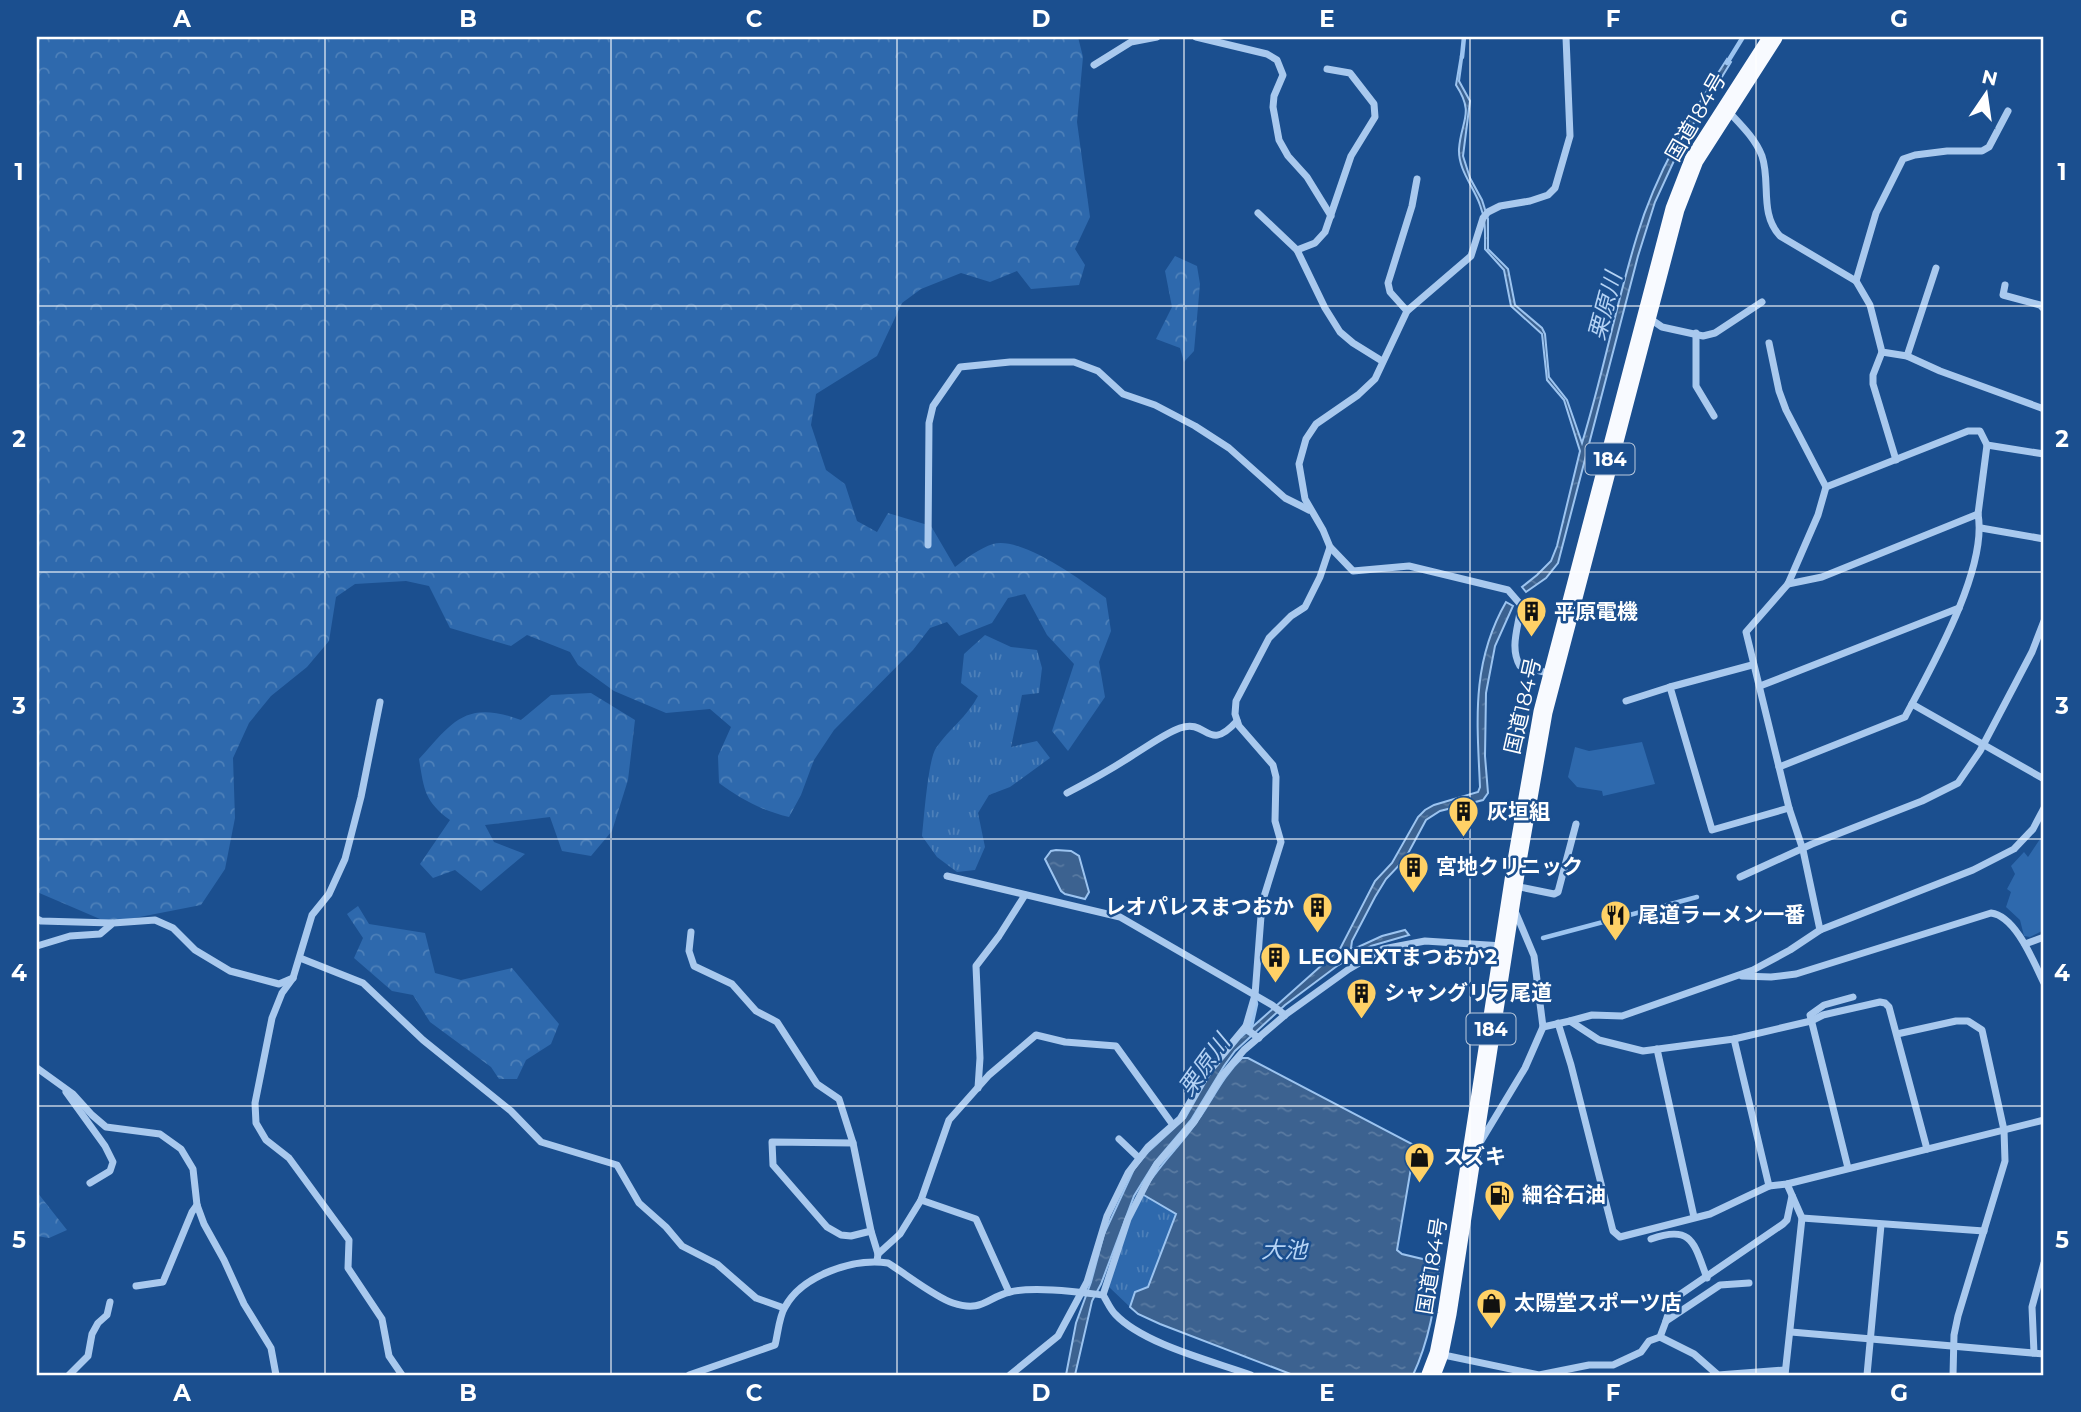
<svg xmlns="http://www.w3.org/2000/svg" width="2081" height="1412" viewBox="0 0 2081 1412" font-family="Montserrat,'Noto Sans JP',sans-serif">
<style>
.grass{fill:url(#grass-tufts)}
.forest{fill:url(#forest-crowns)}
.park{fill:#2e69ad}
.water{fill:url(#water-ripples);stroke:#9cc4f0;stroke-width:2}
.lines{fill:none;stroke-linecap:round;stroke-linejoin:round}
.stream{stroke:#9cc4f0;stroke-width:4.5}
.minor{stroke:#a9c9ee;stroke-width:7}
.trunk{stroke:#f8faff;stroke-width:19}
.grid{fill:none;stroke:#fff;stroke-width:2;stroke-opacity:0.55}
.labels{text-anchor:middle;stroke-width:5;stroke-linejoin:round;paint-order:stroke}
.shield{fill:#1b4f8f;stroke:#bbcadd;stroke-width:2}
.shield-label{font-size:19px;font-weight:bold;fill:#fff}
.street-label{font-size:21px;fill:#fff;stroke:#1b4f8f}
.poi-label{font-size:21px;font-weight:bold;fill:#fff;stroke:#1b4f8f;text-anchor:start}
.water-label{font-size:23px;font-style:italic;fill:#b5d3f5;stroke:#1b4f8f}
.neatline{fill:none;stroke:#fff;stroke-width:2.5}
.grid-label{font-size:23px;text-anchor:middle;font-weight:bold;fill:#fff}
</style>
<defs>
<pattern id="grass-tufts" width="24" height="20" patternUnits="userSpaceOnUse" patternTransform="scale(1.75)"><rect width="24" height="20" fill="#2e69ad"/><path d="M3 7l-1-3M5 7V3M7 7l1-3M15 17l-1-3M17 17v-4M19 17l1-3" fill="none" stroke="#4d80b9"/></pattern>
<pattern id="forest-crowns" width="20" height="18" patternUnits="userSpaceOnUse" patternTransform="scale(1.75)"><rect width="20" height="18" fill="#2e69ad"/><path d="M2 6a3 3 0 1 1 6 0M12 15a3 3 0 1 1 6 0" fill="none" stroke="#4d80b9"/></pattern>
<pattern id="water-ripples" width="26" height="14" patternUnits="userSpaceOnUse" patternTransform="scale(1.75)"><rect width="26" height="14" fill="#3c6290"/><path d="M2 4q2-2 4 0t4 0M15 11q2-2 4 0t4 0" fill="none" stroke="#597aa1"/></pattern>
</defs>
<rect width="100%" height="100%" fill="#1b4f8f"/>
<!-- grass -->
<g class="grass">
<path d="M985,635L1011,647L1037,650L1042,668L1039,693L1022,695L1011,747L1037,741L1050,758L1010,787L989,795L978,813L985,847L975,870L957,872L937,857L922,836C924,819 928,760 936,748C949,729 967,717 978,696L961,683L964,654Z"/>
<path d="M1142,1194L1176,1214L1148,1287L1135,1292L1130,1307L1109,1287L1124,1235Z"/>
</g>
<!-- forest -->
<g class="forest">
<path d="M37,37H1078L1083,57L1077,122L1090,217L1075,249L1085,265L1079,285L1031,289L1017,271L990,282L961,273L921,289L902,303L877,356L816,394L811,425L826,470L845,484L857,521L877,532L888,513L931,526L955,567C965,559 980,548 993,544C1022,536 1082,581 1106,598L1111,631L1099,662L1105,697L1068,751L1052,731L1074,664L1047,635L1025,594L1008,598L992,623L959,636L947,622L930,628L913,650L834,730L814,760L801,795L789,817C762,811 741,799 719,783L718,756L731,727L710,709L666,713L614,691L578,665L570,652L527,635L511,646L450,628L429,586L406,581L355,584L336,597L329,641L307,667L271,696L249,723L233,758L235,818L225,869L201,905L114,922L100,919L37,892Z"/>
<path d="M1175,256L1197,266L1200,284L1194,351L1184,362L1180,348L1156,339L1172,307L1165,271Z"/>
<path d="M591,693L635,720L628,780L612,831L591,856L562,851L550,817L485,825L494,842L525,854L481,891L455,870L433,878L420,864L450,820C424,801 424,789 419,759C454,720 466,700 521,720L551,695Z"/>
<path d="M358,906L369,924L425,933L435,973L461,980L512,968L559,1024L551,1044L526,1060L517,1079H499L491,1067L430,1022L413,995L392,991L354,958L363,938L347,914Z"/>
<path d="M37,1188V1192L67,1230L49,1238L37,1236Z"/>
</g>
<!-- park -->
<g class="park">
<path d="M1642,742L1655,784L1603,796L1602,791L1577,787L1568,777L1575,747L1589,751Z"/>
<path d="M2044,833V930L2030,937L2024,936L2020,920L2006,907L2011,892L2007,889L2015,874L2011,866L2024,852L2028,857Z"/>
</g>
<!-- water -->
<g class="water">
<path d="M1463,52L1459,81L1470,101L1463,156L1470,178L1482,200L1488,219V249L1508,269L1515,305L1542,328L1545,334L1549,377L1567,400L1582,443C1603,375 1616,304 1637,236C1656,172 1691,115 1727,59L1731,62L1684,139L1655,202L1638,256L1558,563L1546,578L1526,592L1522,587L1537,575L1551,561L1557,546L1580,451L1564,400L1547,380L1542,334L1511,306L1504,270L1485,249C1485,234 1486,220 1480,205C1474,187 1458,170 1459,149C1461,120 1475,114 1456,85L1461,55Z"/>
<path d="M1506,602L1513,606L1495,646L1486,693L1485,756L1488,793L1483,800L1440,811L1426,820L1405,859L1386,879L1375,897L1352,941L1351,948H1356L1382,936L1405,930L1409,935L1371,946L1337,966L1285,1005L1235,1051L1224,1066L1191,1120L1155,1162L1134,1196L1101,1284L1092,1301L1075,1375H1066L1076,1323L1091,1282L1104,1234L1134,1169L1148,1152L1185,1118L1210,1074L1240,1038L1340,949L1375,881L1392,863L1418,817L1425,810L1434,805L1478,792L1480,787C1477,720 1471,663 1506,602Z"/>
<path d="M1056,850L1071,851L1079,856L1089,892L1085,899L1065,894L1061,891L1045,859L1051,851Z"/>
<path d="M1242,1058H1248L1433,1155L1432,1164L1412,1162L1397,1250L1402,1254L1435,1262L1439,1267C1435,1305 1429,1341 1413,1375H1293L1160,1324L1138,1314L1130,1307L1135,1292L1148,1287L1176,1214L1142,1194C1157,1166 1181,1146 1198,1120C1213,1099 1223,1076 1242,1058Z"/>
</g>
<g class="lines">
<!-- stream -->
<g class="stream">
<path d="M1462,57L1464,37"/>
<path d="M1727,63L1743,37"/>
<path d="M1543,938L1697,897"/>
<path d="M1250,1031L1256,1004L1255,999"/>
</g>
<!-- minor -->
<g class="minor">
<path d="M1196,37L1267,54L1277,60L1283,75L1274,96L1273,107L1279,140L1288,156L1307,177L1331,216"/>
<path d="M1094,65L1131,42L1157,37"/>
<path d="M1728,111C1740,124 1755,138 1762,156C1771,183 1759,213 1780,236L1856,281L1870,305L1882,352L1907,356L1940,371L2044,409"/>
<path d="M1258,213L1297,250L1325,308L1340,332L1353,343L1382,361"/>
<path d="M1297,250L1315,243L1325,232L1351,156L1375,117L1374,104L1350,73L1327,69"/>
<path d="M1856,281L1876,213L1903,159L1915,155L1947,151H1982L1989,147L2008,111"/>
<path d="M2005,285L2003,295L2040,305L2044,309"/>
<path d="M1407,311L1390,292L1388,283L1412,206L1417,179"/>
<path d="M1649,318L1662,327L1703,336L1715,333L1762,302"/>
<path d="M1696,333V386L1714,416"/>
<path d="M1769,343L1779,391L1786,410L1826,487L1818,515L1788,584L1746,632L1789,808L1803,850L1820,930"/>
<path d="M1882,352L1873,375V384L1896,460"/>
<path d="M1907,356L1936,268"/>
<path d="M1987,445L2044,454"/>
<path d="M1826,487L1968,431H1980L1987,445L1978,514"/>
<path d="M1981,528L2044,539"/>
<path d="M928,545L929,423L933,406L960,367L1010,362H1074L1098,371L1123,394L1155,405L1195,426L1229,448L1285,498L1309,510"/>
<path d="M1752,665L1670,687L1712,830L1789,808"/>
<path d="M1552,674L1520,666C1509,647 1519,626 1521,605L1508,590L1409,566L1353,571L1330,547L1323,530L1305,499L1299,464L1306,439L1316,424L1358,395L1375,379L1407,311L1471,256L1483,218L1488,212L1500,206L1530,201L1548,195L1555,188L1570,136L1566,37"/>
<path d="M1760,686L1959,608"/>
<path d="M1626,701L1670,687"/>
<path d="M380,702L361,797L345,859L329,894L312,915L293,978L282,993L272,1018L255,1103L256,1123L266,1140L289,1158L349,1240L348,1268L382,1319L389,1356L402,1375"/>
<path d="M1912,704L2044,779"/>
<path d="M1779,767L1905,717C1931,668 1988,569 1978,514L1822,577L1788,584"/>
<path d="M1067,793C1090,781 1112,769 1133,755C1148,746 1164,734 1180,728C1208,718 1207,754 1237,721"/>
<path d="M947,876L1120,917L1272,1005L1285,1015"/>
<path d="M1740,877L1812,844L1922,801L1958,783L1980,751L2032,652L2044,621"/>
<path d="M1515,886L1554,894L1558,892L1576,824"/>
<path d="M37,919L41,921L112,923"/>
<path d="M691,932L689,951L694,966L732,984L756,1011L777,1022L817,1084L839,1099L853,1143L871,1231L878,1254"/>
<path d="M2025,944L2044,937"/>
<path d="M37,946L70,936L100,934L113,923L155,920L173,928L195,950L230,971L279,984L293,978"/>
<path d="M300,958L363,983L423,1040L511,1111L541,1142L617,1165L639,1203L666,1227L682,1246L717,1264L756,1298L784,1308"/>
<path d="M1742,976L1771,977L1796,974L1991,913C2016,916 2034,963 2044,983"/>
<path d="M1570,1021L1592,1015L1622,1016L1753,970L1790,950L1820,930L1973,870L2014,849L2033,829L2044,808"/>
<path d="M1558,1023L1571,1065L1613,1231L1620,1237L1710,1214L1769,1186L1787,1184L2044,1120"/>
<path d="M1543,1027L1570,1021L1599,1040L1643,1051L1734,1039L1811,1021L1823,1015L1880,1002L1885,1003L1889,1007L1927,1149"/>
<path d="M1897,1034L1956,1021H1968L1982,1030L2004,1130L2005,1161L1958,1316L1954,1335L1953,1375"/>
<path d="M1259,1038L1247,1030L1246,1026L1255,995L1262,903L1281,842L1275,821L1276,777L1273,765L1239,726L1235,714L1236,701L1269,638L1291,616L1305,607L1320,577L1330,547"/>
<path d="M1734,1039L1769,1186"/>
<path d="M1657,1049L1694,1217"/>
<path d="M37,1068L73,1094L92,1115L106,1127L160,1134L181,1149L193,1169L197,1205L204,1224L224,1260L244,1304L271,1348L276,1375"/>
<path d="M978,1088L980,1058L976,966L999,936L1025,895"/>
<path d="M66,1092L105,1146L113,1162L110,1171L90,1183"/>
<path d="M1119,1139L1139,1158"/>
<path d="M1481,1141L1525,1068L1543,1027L1534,956L1515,911"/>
<path d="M853,1143L772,1142L773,1165L827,1227L841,1235L851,1236L871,1231"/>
<path d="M1848,1168L1810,1015L1824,1005L1853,997"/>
<path d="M921,1200L976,1219L1009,1292"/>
<path d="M1802,1218L1984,1231"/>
<path d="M1651,1239C1693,1224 1694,1244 1707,1278"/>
<path d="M877,1261L878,1254L900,1234L921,1200L949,1120L989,1075L1036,1035L1065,1042L1116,1046L1173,1125"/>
<path d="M136,1286L163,1282L192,1212L197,1205"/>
<path d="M1103,1295L1128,1219L1149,1178L1157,1164L1194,1122L1221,1077L1244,1050L1285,1015L1349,969L1383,949L1425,941L1503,946"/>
<path d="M1666,1321L1672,1300L1783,1224L1787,1220L1792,1196"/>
<path d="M1791,1332L2044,1354"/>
<path d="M1660,1337L1694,1354L1718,1375L1785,1370"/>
<path d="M2034,1353L2032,1307L2044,1263"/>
<path d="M1439,1354L1539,1375L1589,1365H1613L1641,1352L1649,1341L1660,1337L1666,1321L1720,1285L1749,1283"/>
<path d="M69,1375L88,1356L92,1334L98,1323L107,1315L110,1302"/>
<path d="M689,1375L775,1345C778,1333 779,1317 785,1307C802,1275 854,1258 888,1263C906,1274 935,1297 953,1303C983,1313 987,1297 1010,1292C1034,1286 1078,1292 1103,1295C1107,1301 1110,1309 1115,1314C1143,1344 1212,1361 1251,1375"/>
<path d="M1010,1375L1058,1336L1087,1282L1107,1216L1128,1173L1148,1147L1180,1119L1208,1072L1246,1026"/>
<path d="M1785,1375L1802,1218L1787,1184"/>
<path d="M1867,1375L1881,1225"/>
</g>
<!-- trunk -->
<path class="trunk" d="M1431,1375L1439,1354L1447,1314L1517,861L1543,712L1675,209L1694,160L1773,37"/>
</g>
<!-- grid -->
<path class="grid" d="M325,37V1375M611,37V1375M897,37V1375M1184,37V1375M1470,37V1375M1756,37V1375M37,306H2044M37,572H2044M37,839H2044M37,1106H2044"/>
<!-- icons -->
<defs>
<symbol id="building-pin" viewBox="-11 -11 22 30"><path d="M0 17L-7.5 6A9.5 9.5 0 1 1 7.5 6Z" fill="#ffd166" stroke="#1b4f8f"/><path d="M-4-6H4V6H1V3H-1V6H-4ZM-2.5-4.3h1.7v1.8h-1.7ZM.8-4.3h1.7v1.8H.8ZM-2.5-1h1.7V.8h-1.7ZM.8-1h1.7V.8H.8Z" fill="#111"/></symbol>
<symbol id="restaurant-pin" viewBox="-11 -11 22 30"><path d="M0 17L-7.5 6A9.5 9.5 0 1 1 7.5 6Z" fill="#ffd166" stroke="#1b4f8f"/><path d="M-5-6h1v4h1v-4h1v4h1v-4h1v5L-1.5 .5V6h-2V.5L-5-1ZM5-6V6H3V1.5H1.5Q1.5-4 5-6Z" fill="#111"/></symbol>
<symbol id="shop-pin" viewBox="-11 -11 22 30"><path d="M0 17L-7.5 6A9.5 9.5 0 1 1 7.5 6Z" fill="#ffd166" stroke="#1b4f8f"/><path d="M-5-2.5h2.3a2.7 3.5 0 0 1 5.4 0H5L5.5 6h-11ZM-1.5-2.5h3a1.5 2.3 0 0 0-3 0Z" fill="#111"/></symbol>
<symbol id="fuel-pin" viewBox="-11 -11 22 30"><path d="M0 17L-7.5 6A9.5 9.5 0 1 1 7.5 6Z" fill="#ffd166" stroke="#1b4f8f"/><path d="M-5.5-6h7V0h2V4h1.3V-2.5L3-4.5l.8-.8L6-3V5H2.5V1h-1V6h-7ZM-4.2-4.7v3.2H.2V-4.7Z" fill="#111"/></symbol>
</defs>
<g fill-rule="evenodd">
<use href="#building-pin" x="1514" y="594" width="35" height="47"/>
<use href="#building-pin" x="1446" y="794" width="35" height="47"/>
<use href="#building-pin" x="1396" y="850" width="35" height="47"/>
<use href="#building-pin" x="1300" y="890" width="35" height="47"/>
<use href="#restaurant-pin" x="1598" y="898" width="35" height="47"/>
<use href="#building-pin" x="1258" y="940" width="35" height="47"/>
<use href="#building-pin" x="1344" y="976" width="35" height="47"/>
<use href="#shop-pin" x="1402" y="1140" width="35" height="47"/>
<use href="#fuel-pin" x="1482" y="1178" width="35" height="47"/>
<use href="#shop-pin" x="1474" y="1286" width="35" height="47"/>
</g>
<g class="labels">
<!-- shield labels -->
<g class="shield">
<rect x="1585.5" y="443.5" width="49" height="31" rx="5"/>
<rect x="1466.5" y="1013.5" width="49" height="31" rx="5"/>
</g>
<g class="shield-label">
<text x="1610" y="466">184</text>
<text x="1491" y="1036">184</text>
</g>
<!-- street labels -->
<g class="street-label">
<text transform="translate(1696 117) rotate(-60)" y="7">国道184号</text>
<text transform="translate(1523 706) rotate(-77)" y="7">国道184号</text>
<text transform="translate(1432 1266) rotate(-81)" y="7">国道184号</text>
</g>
<!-- poi labels -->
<g class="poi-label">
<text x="1554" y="619">平原電機</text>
<text x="1487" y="819">灰垣組</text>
<text x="1436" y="874">宮地クリニック</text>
<text x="1294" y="914" text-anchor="end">レオパレスまつおか</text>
<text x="1638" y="922">尾道ラーメン一番</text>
<text x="1298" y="964">LEONEXTまつおか2</text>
<text x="1384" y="1000">シャングリラ尾道</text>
<text x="1443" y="1164">スズキ</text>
<text x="1522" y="1202">細谷石油</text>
<text x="1514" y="1310">太陽堂スポーツ店</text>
</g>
<!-- water labels -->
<g class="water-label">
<text transform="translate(1605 306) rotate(-75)" y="8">栗原川</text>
<text transform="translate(1204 1065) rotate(-54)" y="8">栗原川</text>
<text x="1284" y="1258">大池</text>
</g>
</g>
<!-- border -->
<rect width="2081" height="1412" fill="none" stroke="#1b4f8f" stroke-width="77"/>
<!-- north arrow -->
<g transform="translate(1986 94) rotate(13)" stroke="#1b4f8f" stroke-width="5" paint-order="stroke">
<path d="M0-5L12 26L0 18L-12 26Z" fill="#ffffff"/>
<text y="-10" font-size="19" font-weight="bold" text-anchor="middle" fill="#ffffff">N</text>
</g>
<rect x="38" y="38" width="2004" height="1336" class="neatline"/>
<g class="grid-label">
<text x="182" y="27">A</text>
<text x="468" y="27">B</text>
<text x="754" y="27">C</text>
<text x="1041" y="27">D</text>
<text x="1327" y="27">E</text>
<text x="1613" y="27">F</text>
<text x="1899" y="27">G</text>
<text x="19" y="180">1</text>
<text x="2062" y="180">1</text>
<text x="19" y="447">2</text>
<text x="2062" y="447">2</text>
<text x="19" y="714">3</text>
<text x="2062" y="714">3</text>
<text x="19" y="981">4</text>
<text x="2062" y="981">4</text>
<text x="19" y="1248">5</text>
<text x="2062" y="1248">5</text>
<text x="182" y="1401">A</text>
<text x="468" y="1401">B</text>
<text x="754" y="1401">C</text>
<text x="1041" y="1401">D</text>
<text x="1327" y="1401">E</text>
<text x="1613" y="1401">F</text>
<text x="1899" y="1401">G</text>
</g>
</svg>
